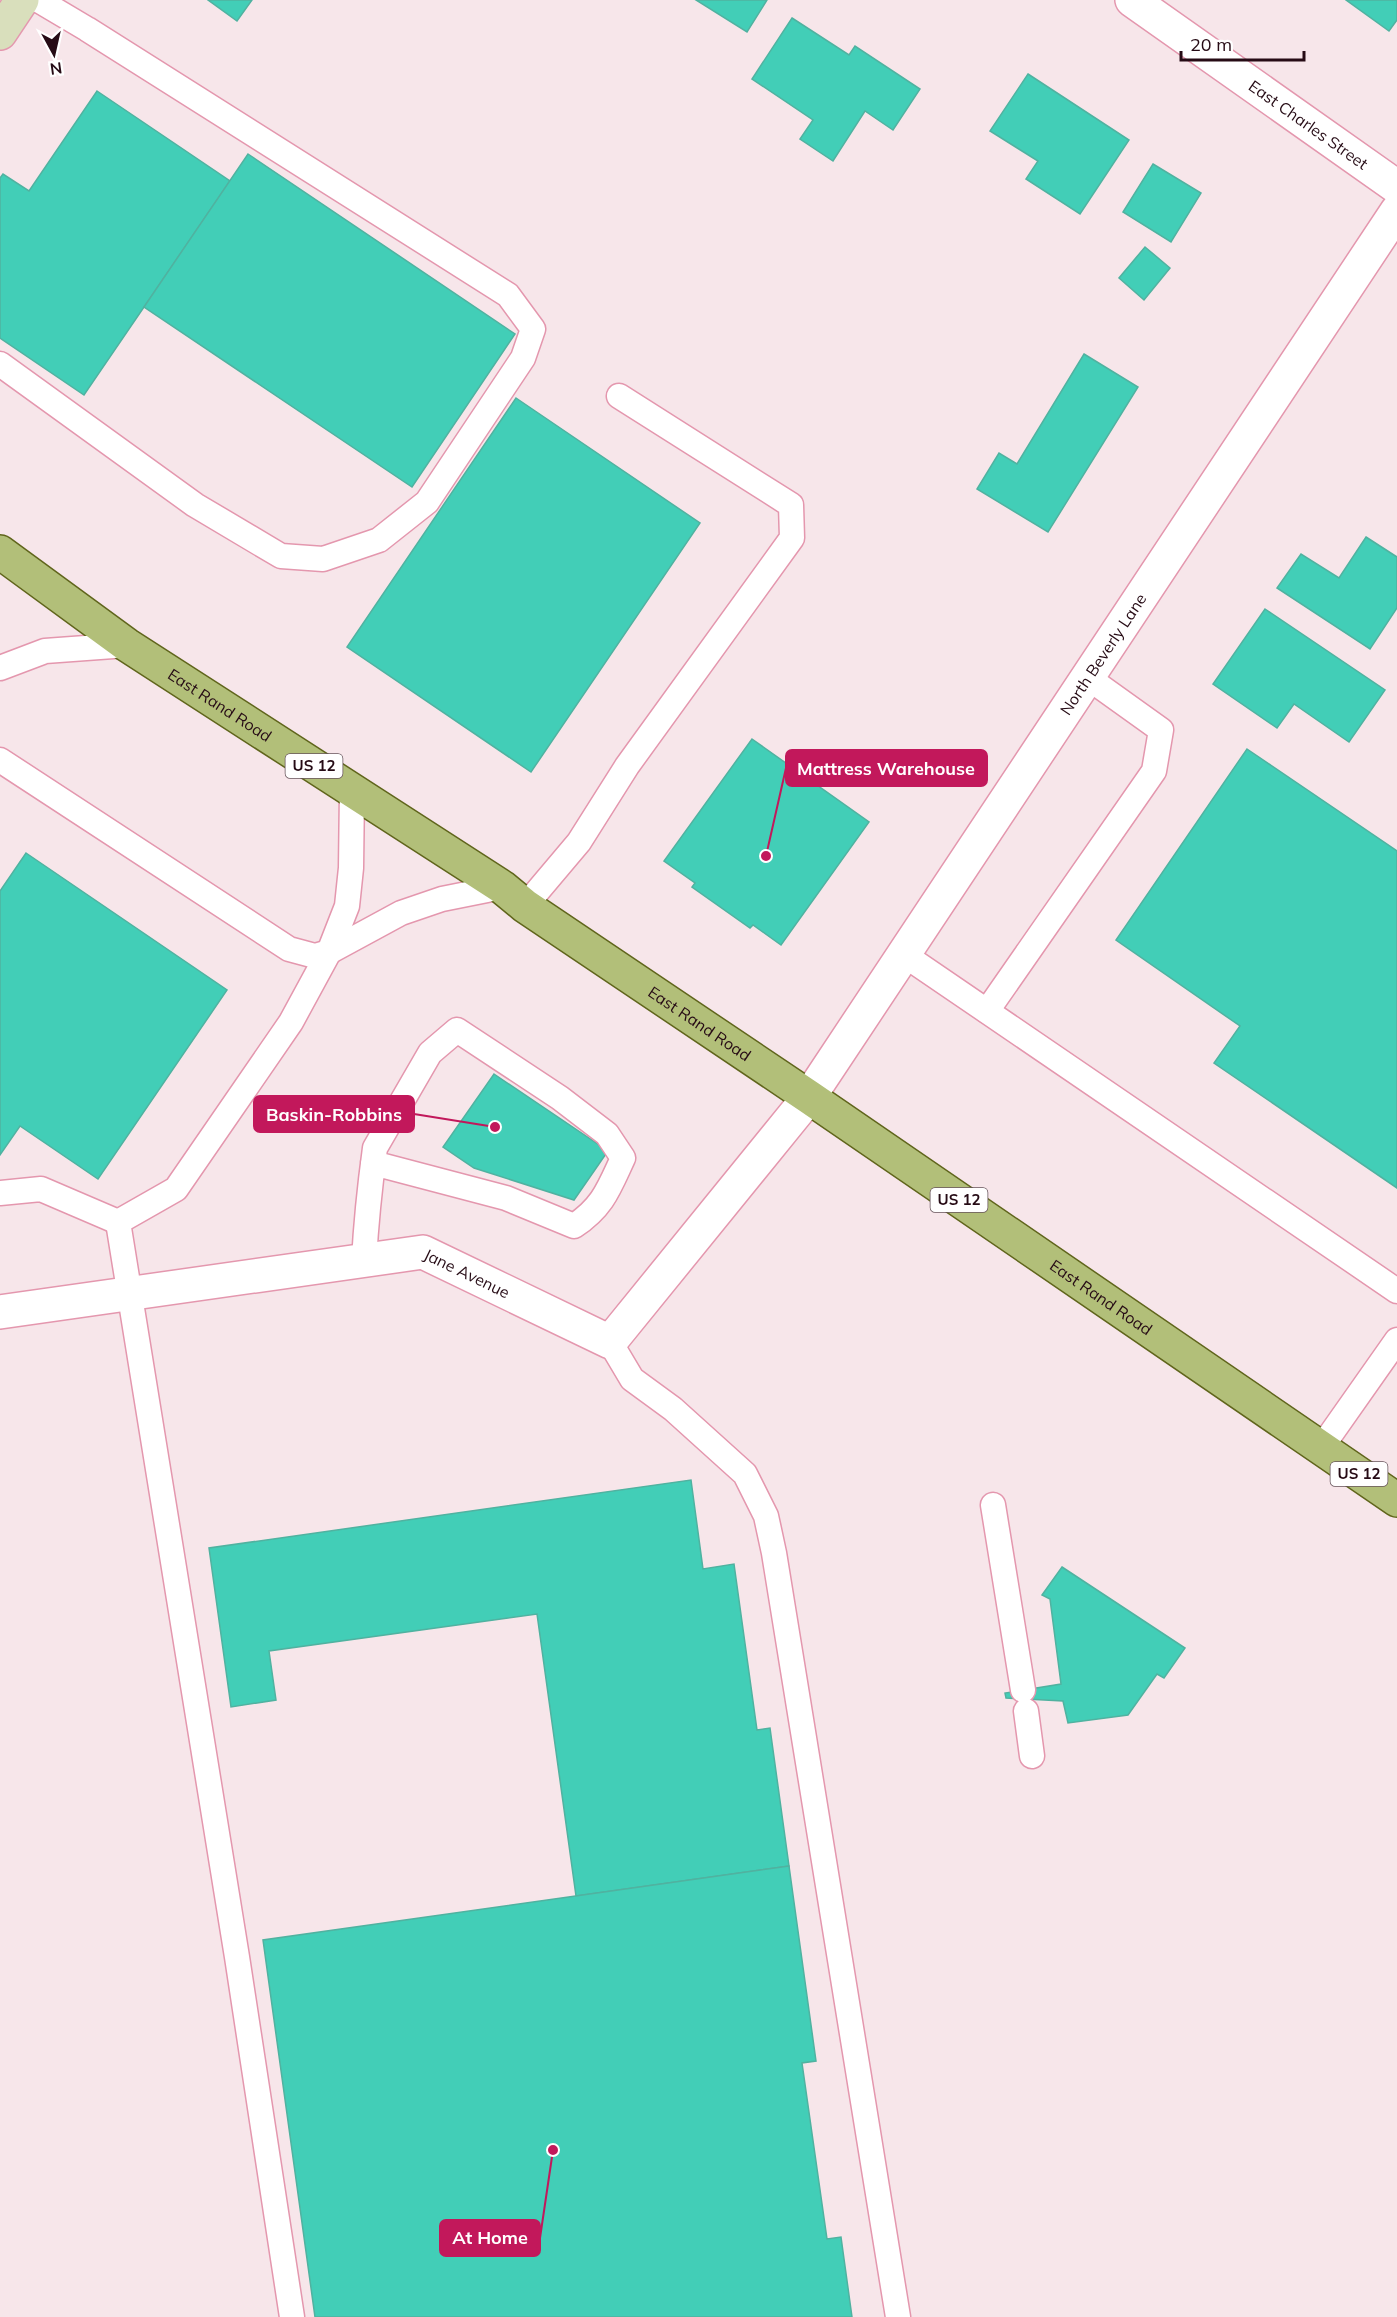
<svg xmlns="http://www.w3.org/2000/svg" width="1397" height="2317" viewBox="0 0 1397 2317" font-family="Mulish,sans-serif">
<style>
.building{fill:#42ceb7;stroke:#50b2a0;stroke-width:1.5}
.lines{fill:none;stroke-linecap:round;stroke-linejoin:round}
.lane-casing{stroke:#e497ae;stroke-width:27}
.street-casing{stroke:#e497ae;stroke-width:36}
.secondary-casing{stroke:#e497ae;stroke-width:36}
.primary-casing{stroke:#60651c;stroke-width:36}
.lane{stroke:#fff;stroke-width:24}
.street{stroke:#fff;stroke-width:33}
.secondary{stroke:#d9dfbc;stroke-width:33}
.primary{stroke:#b2bf79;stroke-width:33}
.labels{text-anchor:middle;stroke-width:4.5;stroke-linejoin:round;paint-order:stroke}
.shield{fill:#fff;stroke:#67545b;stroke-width:1.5}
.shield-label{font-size:15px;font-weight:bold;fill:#260b15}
.street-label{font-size:16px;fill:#260b15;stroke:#fff}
.leader{fill:none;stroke:#c2185b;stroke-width:2}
.callout-dot{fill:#c2185b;stroke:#fff;stroke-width:2}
.callout{fill:#c2185b;stroke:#c2185b;stroke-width:2}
.callout-label{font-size:18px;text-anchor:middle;font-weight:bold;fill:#fff}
</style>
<rect width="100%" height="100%" fill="#f7e6ea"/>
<!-- building -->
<g class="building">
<path d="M208,0H252L237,21Z"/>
<path d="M696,0H767L747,32Z"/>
<path d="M1346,0H1397V20L1389,31Z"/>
<path d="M792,18L849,55L855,46L920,89L893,130L865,111L833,161L800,139L813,120L752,79Z"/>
<path d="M1028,74L1129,140L1080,214L1026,179L1038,161L990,131Z"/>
<path d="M97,91L230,181L84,395L0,338V178L3,174L29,191Z"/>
<path d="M248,154L515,334L412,487L144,307Z"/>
<path d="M1153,164L1201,193L1171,242L1123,212Z"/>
<path d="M1145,247L1170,268L1144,300L1119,278Z"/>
<path d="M1084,354L1138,387L1048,532L977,489L999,453L1017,464Z"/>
<path d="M516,398L700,523L531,772L347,647Z"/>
<path d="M1366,537L1397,557V608L1370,649L1277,588L1301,554L1339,578Z"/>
<path d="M1265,609L1385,690L1349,742L1294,704L1277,728L1213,684Z"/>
<path d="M752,739L869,822L781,945L753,925L750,928L692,887L695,883L664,861Z"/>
<path d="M1247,749L1397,851V1188L1214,1063L1240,1026L1116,940Z"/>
<path d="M26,853L227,990L98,1179L20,1126L0,1155V891Z"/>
<path d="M494,1074L608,1151L574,1200L474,1168L443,1147Z"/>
<path d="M691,1480L703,1569L734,1564L757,1730L770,1728L789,1866L576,1896L537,1614L269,1651L276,1700L231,1707L209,1548Z"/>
<path d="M1062,1567L1185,1648L1164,1678L1157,1674L1128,1715L1068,1723L1063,1701L1006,1698L1005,1693L1061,1684L1050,1599L1042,1595Z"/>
<path d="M789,1866L816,2061L802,2063L827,2239L841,2237L852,2317H315L263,1940Z"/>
</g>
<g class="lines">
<defs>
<g id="lane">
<path d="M0,364L195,505L281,556L323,559L379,540L427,502L523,358L533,329L508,295L87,29L38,0"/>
<path d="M0,668L45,651L127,645"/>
<path d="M0,760L289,949L315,956L329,952L401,913L442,899L502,887"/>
<path d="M525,906L579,842L627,766L792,538L791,505L619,396"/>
<path d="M903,954L1397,1291"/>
<path d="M987,1011L1154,771L1161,730L1087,677"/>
<path d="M0,1193L41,1189L118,1222"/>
<path d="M364,1261C366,1223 370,1185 375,1148L430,1053L457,1030L560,1098L607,1134L623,1158C609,1188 603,1207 574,1226L506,1198L373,1163"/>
<path d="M610,1342L632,1379L673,1409L745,1474L766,1516L774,1553L898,2317"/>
<path d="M1321,1448L1397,1340"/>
<path d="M993,1505L1023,1690"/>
<path d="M1026,1711L1032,1756"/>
<path d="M292,2317L237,1957L118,1222L176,1189L291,1022L329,952L347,906L351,868L352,791"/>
</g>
<g id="street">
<path id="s1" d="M1132,0L1397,187"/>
<path id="s2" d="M0,1312L423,1252L610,1342L809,1097L1397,211"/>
</g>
<path id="secondary" d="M0,33L22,0"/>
<g id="primary">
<path id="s3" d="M0,552L127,645L502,887L525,906L809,1097L1397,1500"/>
</g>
</defs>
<!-- lane casing -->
<use href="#lane" class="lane-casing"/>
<!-- street casing -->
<use href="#street" class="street-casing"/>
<!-- secondary casing -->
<use href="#secondary" class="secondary-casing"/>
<!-- primary casing -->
<use href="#primary" class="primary-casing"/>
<!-- lane -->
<use href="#lane" class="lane"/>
<!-- street -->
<use href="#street" class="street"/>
<!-- secondary -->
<use href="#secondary" class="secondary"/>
<!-- primary -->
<use href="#primary" class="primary"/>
</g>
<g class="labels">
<!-- shield labels -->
<g class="shield">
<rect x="285.5" y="754" width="57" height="24" rx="4.5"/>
<rect x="930.5" y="1188" width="57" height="24" rx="4.5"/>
<rect x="1330.5" y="1462" width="57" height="24" rx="4.5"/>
</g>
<g class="shield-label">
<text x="314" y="771">US 12</text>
<text x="959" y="1205">US 12</text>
<text x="1359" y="1479">US 12</text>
</g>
<!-- street labels -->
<g class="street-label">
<text dy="6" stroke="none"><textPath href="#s1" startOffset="216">East Charles Street</textPath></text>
<text dy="6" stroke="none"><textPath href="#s2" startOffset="1482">North Beverly Lane</textPath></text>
<text dy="6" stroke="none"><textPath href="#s3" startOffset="268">East Rand Road</textPath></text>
<text dy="6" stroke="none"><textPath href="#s3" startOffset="844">East Rand Road</textPath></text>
<text dy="6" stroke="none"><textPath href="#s2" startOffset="476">Jane Avenue</textPath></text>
<text dy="6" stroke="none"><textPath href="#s3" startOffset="1330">East Rand Road</textPath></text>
</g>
</g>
<!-- callouts -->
<path class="leader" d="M766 856L786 768M495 1127L414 1114M553 2150L540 2238"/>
<g class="callout-dot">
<circle cx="766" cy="856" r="6"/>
<circle cx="495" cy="1127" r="6"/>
<circle cx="553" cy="2150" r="6"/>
</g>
<g class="callout">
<rect x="786" y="750" width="201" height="36" rx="6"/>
<rect x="254" y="1096" width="160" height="36" rx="6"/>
<rect x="440" y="2220" width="100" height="36" rx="6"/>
</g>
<g class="callout-label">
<text x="886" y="775">Mattress Warehouse</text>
<text x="334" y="1121">Baskin-Robbins</text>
<text x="490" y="2244">At Home</text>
</g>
<!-- north arrow -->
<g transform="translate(54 54) rotate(172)" stroke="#ffffff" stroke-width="4.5" paint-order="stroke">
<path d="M0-4.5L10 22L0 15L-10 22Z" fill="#260b15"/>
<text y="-9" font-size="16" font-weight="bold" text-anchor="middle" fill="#260b15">N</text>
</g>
<!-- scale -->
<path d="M1181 51v9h123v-9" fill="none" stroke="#260b15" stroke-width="3"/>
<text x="1190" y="51" font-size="18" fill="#260b15" stroke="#ffffff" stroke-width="4.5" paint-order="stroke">20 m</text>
</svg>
